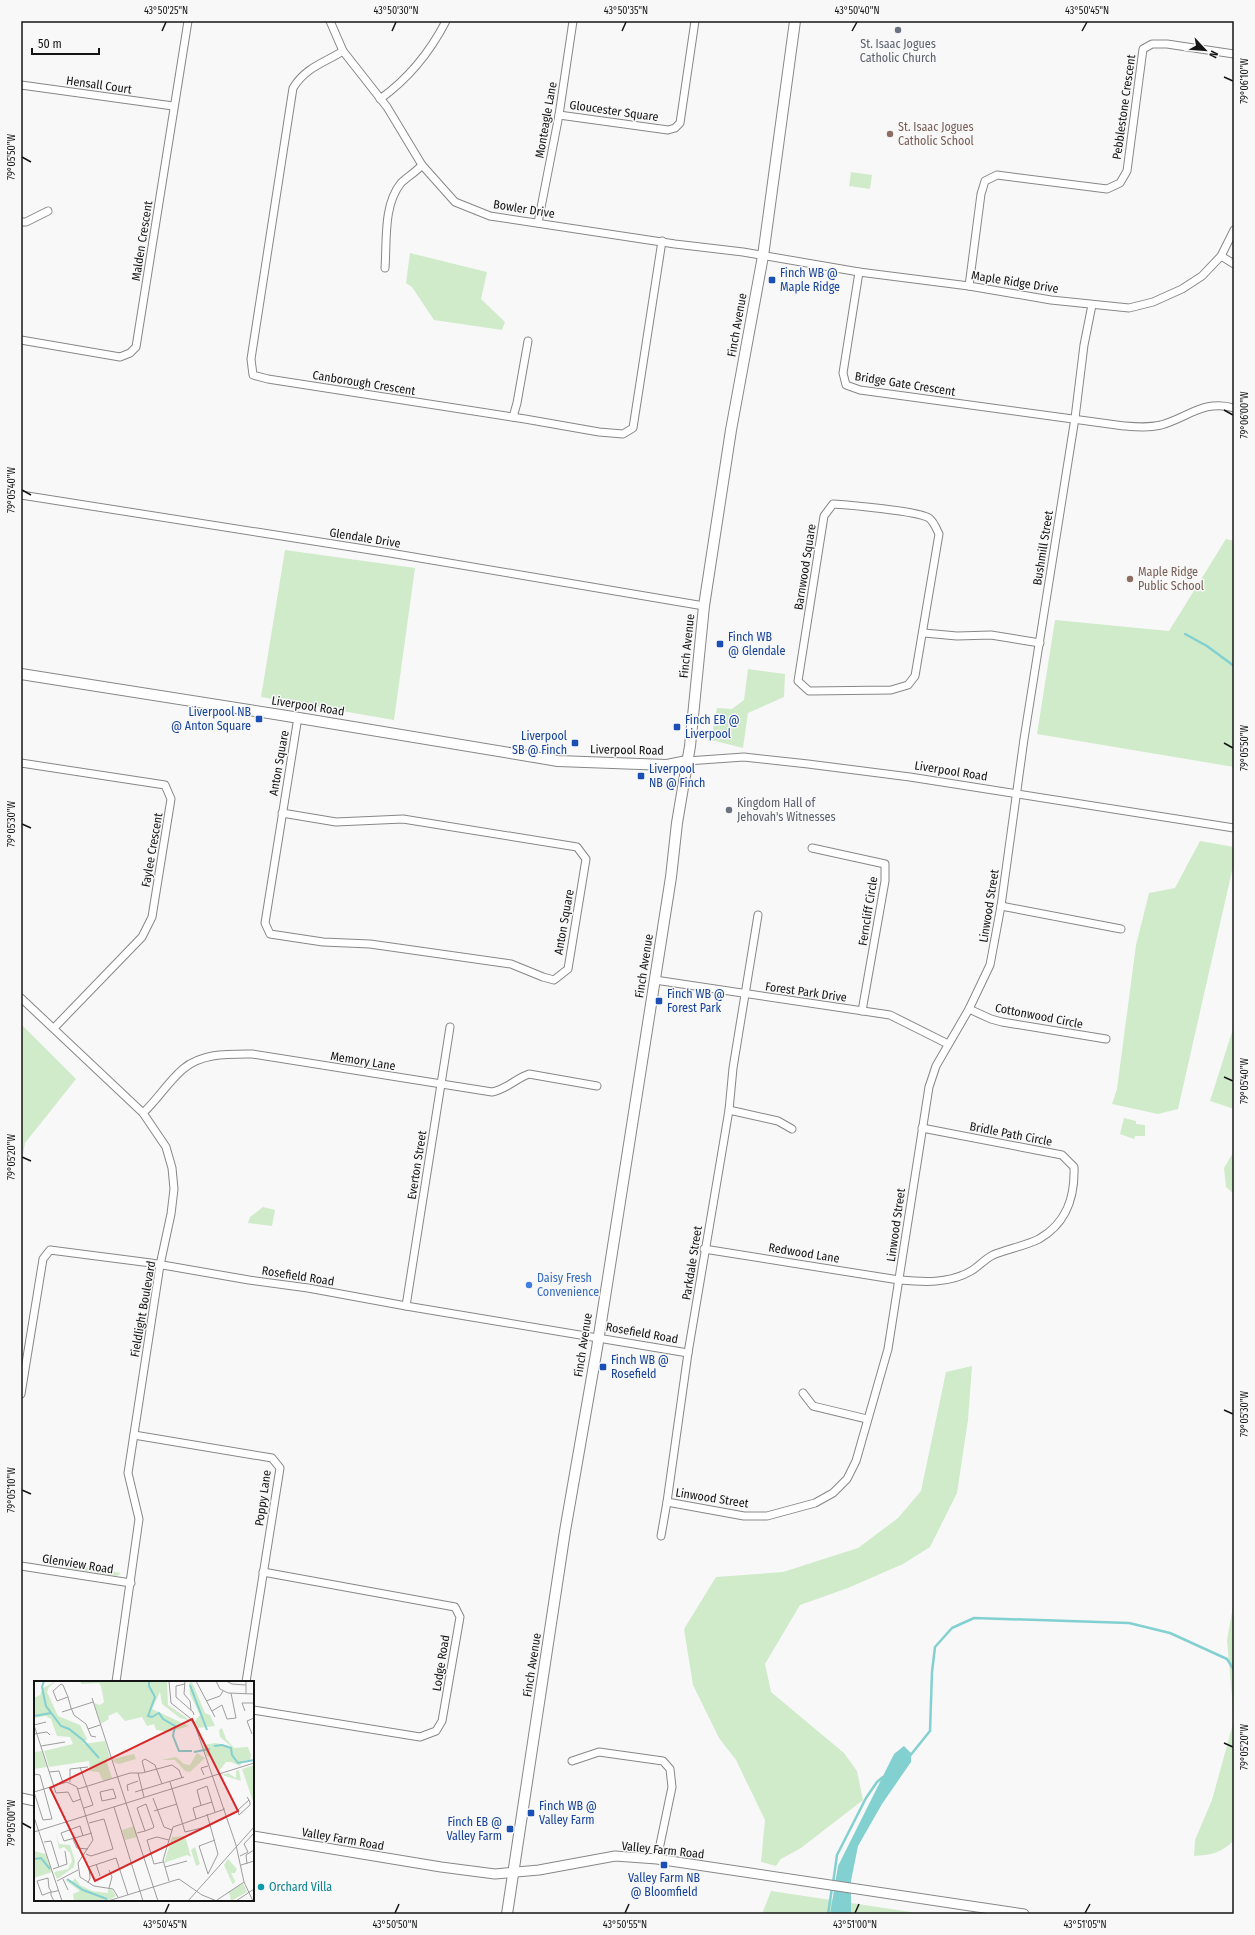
<svg xmlns="http://www.w3.org/2000/svg" width="1255" height="1935" viewBox="0 0 1255 1935" font-family="'Fira Sans Condensed',sans-serif">
<style>
.green{fill:#d0ebca}
.water{fill:#83d0d1}
.lines{fill:none;stroke-linecap:round;stroke-linejoin:round}
.stream{stroke:#83d0d1;stroke-width:2.5}
.minor-casing{stroke:#878788;stroke-width:9}
.tertiary-casing{stroke:#878788;stroke-width:11}
.secondary-casing{stroke:#878788;stroke-width:12}
.minor{stroke:#fff;stroke-width:7}
.tertiary{stroke:#fff;stroke-width:9}
.secondary{stroke:#fff;stroke-width:10}
.ticks{fill:none;stroke:#141415;stroke-width:1.5}
.worship-dot{fill:#6b7280;stroke:#f8f8f9;stroke-width:1.5}
.education-dot{fill:#8d6e63;stroke:#f8f8f9;stroke-width:1.5}
.transit-dot{fill:#1a4fb4;stroke:#f8f8f9;stroke-width:1.5}
.shop-dot{fill:#3f7fe0;stroke:#f8f8f9;stroke-width:1.5}
.culture-dot{fill:#0f9aa8;stroke:#f8f8f9;stroke-width:1.5}
.labels{text-anchor:middle;stroke-width:3;stroke-linejoin:round;paint-order:stroke}
.worship-label{font-size:12px;fill:#5b616d;stroke:#f8f8f9}
.street-label{font-size:12px;fill:#141415;stroke:#f8f8f9}
.education-label{font-size:12px;fill:#785e54;stroke:#f8f8f9;text-anchor:start}
.transit-label{font-size:12px;fill:#164399;stroke:#f8f8f9;text-anchor:start}
.shop-label{font-size:12px;fill:#366cbe;stroke:#f8f8f9;text-anchor:start}
.culture-label{font-size:12px;fill:#0d838f;stroke:#f8f8f9;text-anchor:start}
.inset-river{fill:none;stroke:#83d0d1;stroke-width:2}
.inset-road{fill:none;stroke:#9d9d9e;stroke-width:1}
.view{fill:#d62828;fill-opacity:0.15;stroke:#d62828;stroke-width:2}
.inset-edge{fill:none;stroke:#141415;stroke-width:2}
.neatline{fill:none;stroke:#141415;stroke-width:1.5}
.ticks-label{font-size:10px;text-anchor:middle;fill:#141415}
</style>
<rect width="100%" height="100%" fill="#f8f8f9"/>
<!-- green -->
<g class="green">
<path d="M851,172L872,175L870,189L849,186Z"/>
<path d="M410,253L487,272L481,299L505,322L502,330L434,320L412,287L406,283Z"/>
<path d="M1226,539L1234,541V767L1037,734L1055,620L1169,631Z"/>
<path d="M285,550L415,568L394,720L261,697Z"/>
<path d="M748,669L785,674L784,697L748,713L743,748L711,740L717,708L732,709L744,700Z"/>
<path d="M1200,841L1234,847V862L1178,1109L1158,1114L1112,1104L1117,1089L1136,945L1149,893L1175,888Z"/>
<path d="M21,1024L76,1079L25,1143L21,1167Z"/>
<path d="M1233,1029H1234V1109L1210,1101Z"/>
<path d="M1124,1118L1136,1121V1124L1145,1125V1136H1135L1134,1139L1120,1134Z"/>
<path d="M1234,1151V1194L1226,1187L1224,1168Z"/>
<path d="M263,1207L275,1210L272,1226L248,1223L250,1217Z"/>
<path d="M972,1366L968,1420L957,1493L930,1547L903,1564L848,1588L800,1605L765,1664L771,1692L844,1753L857,1771L863,1800L801,1848L781,1859L776,1866L761,1862L765,1820L736,1760L719,1738L693,1685L684,1629L716,1577L783,1572L858,1548L898,1518L921,1491L946,1372Z"/>
<path d="M67,1564L121,1573L117,1576L66,1568Z"/>
<path d="M1234,1601V1840C1222,1853 1211,1855 1194,1856L1195,1840L1212,1800L1234,1720L1227,1640Z"/>
<path d="M771,1891L911,1912L910,1914H762Z"/>
</g>
<!-- water -->
<path class="water" d="M904,1746L911,1753V1762L882,1804L858,1846L851,1881V1914H830L838,1866L894,1754Z"/>
<g class="lines">
<!-- stream -->
<g class="stream">
<path d="M1185,634L1207,646L1234,666"/>
<path d="M909,1757L930,1731L932,1672L935,1647L952,1628L974,1618L1129,1623L1170,1633L1227,1659L1234,1670"/>
<path d="M833,1883L837,1855L866,1798L877,1782L883,1777"/>
<path d="M828,1914L832,1888"/>
</g>
<defs>
<g id="minor">
<path d="M330,21L343,51L387,107L422,165L455,202L490,216L675,244L743,252L859,272L969,286L1051,300L1129,308L1153,302L1182,289L1202,276L1221,256L1234,230"/>
<path d="M343,51C324,63 306,67 293,88L251,359L253,375L268,379L525,419L599,432L623,434L633,428L662,241"/>
<path d="M21,85L173,106"/>
<path d="M380,99C408,79 430,52 446,21"/>
<path d="M559,115L668,130L675,128L680,123L695,21"/>
<path d="M21,222H26L48,211"/>
<path d="M538,223L559,115L573,21"/>
<path d="M1221,256L1234,264"/>
<path d="M385,268C387,242 383,205 401,183C407,177 416,172 422,165"/>
<path d="M859,272L843,373L846,385L860,390L1124,426C1137,427 1148,428 1161,425C1187,418 1204,399 1234,408"/>
<path d="M969,286L981,194L985,181L997,175L1107,189L1120,183L1127,171L1143,49L1152,44H1167L1234,54"/>
<path d="M21,340L120,357L130,353L136,347L188,21"/>
<path d="M513,417L517,403L528,341"/>
<path d="M21,495L390,553L704,606"/>
<path d="M833,504C849,505 918,511 929,518C934,522 936,528 939,534L915,676L908,685L891,690L809,691L798,681L824,516Z"/>
<path d="M924,633L957,636L991,635L1040,643"/>
<path d="M687,761L744,757L808,764L910,777L1234,828"/>
<path d="M21,763L165,785L171,799L152,917L142,937L54,1028"/>
<path d="M282,813L336,822L403,819L577,847L586,859L568,969L554,980L543,977L511,964L370,944L323,942L270,934L265,923L298,717"/>
<path d="M812,848L885,864V881L862,1011"/>
<path d="M1001,906L1121,929"/>
<path d="M655,980L890,1015L948,1044"/>
<path d="M21,998L143,1113L166,1147L172,1168L174,1189L171,1214L160,1265L128,1473L139,1519L116,1682"/>
<path d="M969,1009L991,1019L1002,1022L1106,1039"/>
<path d="M729,1110L778,1121L792,1129"/>
<path d="M143,1113C157,1100 168,1082 183,1069C202,1053 228,1054 252,1054L492,1092C507,1089 515,1079 529,1074L597,1086"/>
<path d="M704,1249L899,1280C923,1282 949,1284 971,1271C978,1267 985,1259 993,1255C1007,1249 1025,1246 1039,1239C1067,1223 1075,1197 1074,1167L1062,1155L922,1128"/>
<path d="M406,1306L450,1027"/>
<path d="M803,1393L813,1406L867,1419"/>
<path d="M21,1394L43,1259L50,1250L151,1263L249,1280L308,1288L406,1306L688,1353"/>
<path d="M134,1435L272,1458L280,1468L246,1682"/>
<path d="M667,1502L744,1516H767L815,1503L833,1493L847,1479L856,1461L888,1349L929,1087L936,1066L969,1009L990,965L1001,906L1024,739L1075,418L1084,345L1092,305"/>
<path d="M661,1536L667,1502L688,1353L729,1110L733,1068L758,915"/>
<path d="M21,1566L131,1583"/>
<path d="M253,1710L420,1737L436,1731L442,1721L460,1617L455,1607L263,1572"/>
<path d="M572,1761L599,1752L663,1761L670,1769L672,1787L657,1859"/>
</g>
<g id="tertiary">
<path d="M21,1798L35,1801"/>
<path d="M253,1836L441,1867L495,1874L539,1870L615,1856L657,1859L1024,1914"/>
</g>
<g id="secondary">
<path d="M21,674L287,716L558,761L667,765L687,761"/>
<path d="M507,1914L565,1531L597,1348L671,877L677,823L690,746L704,606L731,430L763,256L795,21"/>
</g>
</defs>
<!-- minor casing -->
<use href="#minor" class="minor-casing"/>
<!-- tertiary casing -->
<use href="#tertiary" class="tertiary-casing"/>
<!-- secondary casing -->
<use href="#secondary" class="secondary-casing"/>
<!-- minor -->
<use href="#minor" class="minor"/>
<!-- tertiary -->
<use href="#tertiary" class="tertiary"/>
<!-- secondary -->
<use href="#secondary" class="secondary"/>
</g>
<!-- ticks -->
<path class="ticks" d="M162,31L166,22M392,31L396,22M622,31L626,22M852,31L857,22M1082,31L1087,22M1224,77L1233,81M22,157L31,162M1224,410L1233,415M22,490L31,495M1224,743L1233,748M22,824L31,828M1224,1077L1233,1081M22,1157L31,1161M1224,1410L1233,1414M22,1490L31,1494M1224,1743L1233,1747M22,1823L31,1828M165,1913L169,1904M395,1913L399,1904M625,1913L629,1904M855,1913L859,1904M1085,1913L1090,1904"/>
<!-- markers -->
<g class="worship-dot">
<circle cx="898" cy="30" r="4"/>
<circle cx="729" cy="810" r="4"/>
</g>
<g class="education-dot">
<circle cx="890" cy="134" r="4"/>
<circle cx="1130" cy="579" r="4"/>
</g>
<g class="transit-dot">
<rect x="768" y="276" width="8" height="8" rx="2"/>
<rect x="716" y="640" width="8" height="8" rx="2"/>
<rect x="255" y="715" width="8" height="8" rx="2"/>
<rect x="673" y="723" width="8" height="8" rx="2"/>
<rect x="571" y="739" width="8" height="8" rx="2"/>
<rect x="637" y="772" width="8" height="8" rx="2"/>
<rect x="655" y="997" width="8" height="8" rx="2"/>
<rect x="599" y="1363" width="8" height="8" rx="2"/>
<rect x="527" y="1809" width="8" height="8" rx="2"/>
<rect x="506" y="1825" width="8" height="8" rx="2"/>
<rect x="660" y="1861" width="8" height="8" rx="2"/>
</g>
<circle class="shop-dot" cx="529" cy="1285" r="4"/>
<circle class="culture-dot" cx="261" cy="1887" r="4"/>
<g class="labels">
<!-- worship labels -->
<g class="worship-label">
<text x="898" y="48">St. Isaac Jogues<tspan x="898" dy="14">Catholic Church</tspan></text>
<text x="737" y="807" text-anchor="start">Kingdom Hall of<tspan x="737" dy="14">Jehovah's Witnesses</tspan></text>
</g>
<!-- street labels -->
<g class="street-label">
<text transform="translate(99 85) rotate(8)" y="4">Hensall Court</text>
<text transform="translate(1124 107) rotate(-82)" y="4">Pebblestone Crescent</text>
<text transform="translate(614 111) rotate(8)" y="4">Gloucester Square</text>
<text transform="translate(546 120) rotate(-80)" y="4">Monteagle Lane</text>
<text transform="translate(524 209) rotate(9)" y="4">Bowler Drive</text>
<text transform="translate(142 241) rotate(-81)" y="4">Malden Crescent</text>
<text transform="translate(1015 282) rotate(9)" y="4">Maple Ridge Drive</text>
<text transform="translate(737 325) rotate(-80)" y="4">Finch Avenue</text>
<text transform="translate(364 383) rotate(9)" y="4">Canborough Crescent</text>
<text transform="translate(905 384) rotate(9)" y="4">Bridge Gate Crescent</text>
<text transform="translate(365 538) rotate(9)" y="4">Glendale Drive</text>
<text transform="translate(1043 548) rotate(-81)" y="4">Bushmill Street</text>
<text transform="translate(805 567) rotate(-81)" y="4">Barnwood Square</text>
<text transform="translate(687 646) rotate(-84)" y="4">Finch Avenue</text>
<text transform="translate(308 706) rotate(9)" y="4">Liverpool Road</text>
<text transform="translate(627 750) rotate(1)" y="4">Liverpool Road</text>
<text transform="translate(279 763) rotate(-80)" y="4">Anton Square</text>
<text transform="translate(951 771) rotate(9)" y="4">Liverpool Road</text>
<text transform="translate(152 850) rotate(-80)" y="4">Faylee Crescent</text>
<text transform="translate(989 906) rotate(-81)" y="4">Linwood Street</text>
<text transform="translate(868 911) rotate(-81)" y="4">Ferncliff Circle</text>
<text transform="translate(564 922) rotate(-80)" y="4">Anton Square</text>
<text transform="translate(644 966) rotate(-81)" y="4">Finch Avenue</text>
<text transform="translate(806 992) rotate(8)" y="4">Forest Park Drive</text>
<text transform="translate(1039 1016) rotate(11)" y="4">Cottonwood Circle</text>
<text transform="translate(363 1061) rotate(9)" y="4">Memory Lane</text>
<text transform="translate(1011 1134) rotate(11)" y="4">Bridle Path Circle</text>
<text transform="translate(417 1165) rotate(-81)" y="4">Everton Street</text>
<text transform="translate(896 1225) rotate(-82)" y="4">Linwood Street</text>
<text transform="translate(804 1253) rotate(9)" y="4">Redwood Lane</text>
<text transform="translate(692 1263) rotate(-81)" y="4">Parkdale Street</text>
<text transform="translate(298 1276) rotate(9)" y="4">Rosefield Road</text>
<text transform="translate(143 1309) rotate(-80)" y="4">Fieldlight Boulevard</text>
<text transform="translate(642 1333) rotate(10)" y="4">Rosefield Road</text>
<text transform="translate(583 1345) rotate(-81)" y="4">Finch Avenue</text>
<text transform="translate(263 1498) rotate(-82)" y="4">Poppy Lane</text>
<text transform="translate(712 1498) rotate(9)" y="4">Linwood Street</text>
<text transform="translate(78 1564) rotate(9)" y="4">Glenview Road</text>
<text transform="translate(441 1663) rotate(-81)" y="4">Lodge Road</text>
<text transform="translate(532 1665) rotate(-81)" y="4">Finch Avenue</text>
<text transform="translate(343 1839) rotate(10)" y="4">Valley Farm Road</text>
<text transform="translate(663 1850) rotate(6)" y="4">Valley Farm Road</text>
</g>
<!-- education labels -->
<g class="education-label">
<text x="898" y="131">St. Isaac Jogues<tspan x="898" dy="14">Catholic School</tspan></text>
<text x="1138" y="576">Maple Ridge<tspan x="1138" dy="14">Public School</tspan></text>
</g>
<!-- transit labels -->
<g class="transit-label">
<text x="780" y="277">Finch WB @<tspan x="780" dy="14">Maple Ridge</tspan></text>
<text x="728" y="641">Finch WB<tspan x="728" dy="14">@ Glendale</tspan></text>
<text x="251" y="716" text-anchor="end">Liverpool NB<tspan x="251" dy="14">@ Anton Square</tspan></text>
<text x="685" y="724">Finch EB @<tspan x="685" dy="14">Liverpool</tspan></text>
<text x="567" y="740" text-anchor="end">Liverpool<tspan x="567" dy="14">SB @ Finch</tspan></text>
<text x="649" y="773">Liverpool<tspan x="649" dy="14">NB @ Finch</tspan></text>
<text x="667" y="998">Finch WB @<tspan x="667" dy="14">Forest Park</tspan></text>
<text x="611" y="1364">Finch WB @<tspan x="611" dy="14">Rosefield</tspan></text>
<text x="539" y="1810">Finch WB @<tspan x="539" dy="14">Valley Farm</tspan></text>
<text x="502" y="1826" text-anchor="end">Finch EB @<tspan x="502" dy="14">Valley Farm</tspan></text>
<text x="664" y="1882" text-anchor="middle">Valley Farm NB<tspan x="664" dy="14">@ Bloomfield</tspan></text>
</g>
<!-- shop labels -->
<g class="shop-label">
<text x="537" y="1282">Daisy Fresh<tspan x="537" dy="14">Convenience</tspan></text>
</g>
<!-- culture labels -->
<g class="culture-label">
<text x="269" y="1891">Orchard Villa</text>
</g>
</g>
<!-- overview -->
<g transform="translate(34 1681)">
<rect width="220" height="220" fill="#f8f8f9"/>
<path d="M22,0L15,6L13,11L24,35L46,44L53,58L49,63L71,60L76,77L72,79L78,97L69,100L65,91L56,90L55,80L15,86L10,70L39,63L36,56L23,55L17,38L12,35L0,37V17L6,14L9,7ZM47,0H133L134,24L157,40L146,37L128,23L126,11L118,28L155,45L135,51L122,49L120,43L113,45L108,36L91,40L83,31L74,35L75,38L67,43L60,22L66,24L70,21L67,5L65,2L47,3ZM158,1L171,32L176,34L181,45L164,47L161,40L166,34L156,13L155,2ZM188,47L192,58L200,67L214,66L217,74L216,79L208,80L206,85L197,81H192L184,91L177,76L173,75L169,64L181,62L197,65L186,56L185,49ZM8,70L13,86L0,88V71ZM163,72L171,77L156,91L151,90L141,79H127L142,76L150,83L156,84ZM100,73L102,78L85,83L80,81L79,78ZM220,84V123L208,88ZM205,89L207,100L188,94L194,92L202,97V90ZM100,145L103,156L91,159L88,149ZM22,152L25,163L36,164L41,180L40,186L23,198L20,191L34,188L38,180L36,172L30,166L25,168ZM151,155L157,176L153,174L130,182L138,156ZM161,166L166,183L162,185L157,169ZM0,170L12,173L18,191L0,197ZM194,178L203,188L201,192H197L201,200L199,204L190,184ZM41,197L46,204L58,210L74,212V208L78,209L82,215L73,220H40L39,213L46,210L31,199L39,200ZM209,202L213,211L197,220L195,211Z" fill="#d0ebca"/>
<path class="inset-river" d="M10,0L8,6L12,25L27,45L35,48L49,59L65,77M115,0V5L121,16L114,35L118,36L125,32L129,38L141,45L139,55L145,70H158M156,4L173,49M0,35L17,32M180,65L188,64L197,67L198,74L204,82L220,79M160,71L176,68M0,178L7,177L16,188M33,198L49,209L73,218"/>
<path class="inset-road" d="M135,0L137,22L156,37L162,47L202,164L210,201L219,220M151,0L150,13L156,20L157,29M162,0L181,36M182,0L186,8L194,12L220,13M192,0L198,3L212,4M151,3L142,5V16L159,31L160,34M212,13V0M34,16L23,20L19,10L27,3L29,4L34,16L37,27L40,34L52,43L57,55L62,56M58,17L92,122M172,20L186,15L189,10M178,30L188,24L193,38L202,37L197,12M211,30L208,22H220M28,31L59,21M12,41L0,44L22,112L34,111L39,121L47,118M54,48L66,44M0,53L13,51L16,54M218,53L213,40L220,37M7,65L31,61M46,86L59,124L50,127M15,91L25,90L29,102M111,91L108,80L111,78L121,84L128,103M104,92L110,116M0,93L6,94L18,138L9,139L0,111M170,94L167,87L174,85M36,101V88L54,86M136,101L151,151L176,145M44,108L96,92H108L138,84L145,89L148,97M79,108L82,117L68,120L66,111ZM94,110L93,104L104,100M0,111L33,101L43,106L59,159L44,182L46,196L60,205L79,208L84,216M101,111L150,96M213,116L215,119L216,122V124L205,134L204,129L215,119M119,117L130,146L138,149M92,122L124,220M167,124L163,109L173,105L181,131M80,126L109,220M120,130L143,123M173,133L184,173L174,193M0,136L28,220M162,138L159,127L178,121M0,151L220,82M103,152L111,150L119,147L120,146L112,123L103,127L111,150M49,155L46,145L27,152L30,160L58,152M39,158L43,167L54,168M10,161L17,160L25,186M52,173L57,175L79,168L70,138L55,142M206,175L214,171L210,163L220,152M129,181L120,183L113,159L123,156L135,159M62,183L66,195M213,183L212,174L220,169M207,184L220,180M131,186L153,180M19,188L33,183L31,170M75,189L78,196L75,207M174,193L165,165L181,159M29,198L34,209M23,200L44,189M135,200L129,179L139,146L191,128M54,202L56,197L55,186L82,177L94,214M183,219L210,201M20,220L17,214V210L15,207L14,197L3,200L8,214H9L14,212L17,211H18L23,210L25,209M74,220L145,198L168,214L183,220M154,220L220,146M202,220L220,208"/>
<path class="view" d="M158,38L204,130L61,200L16,107Z"/>
<rect width="220" height="220" class="inset-edge"/>
</g>
<!-- border -->
<rect width="1255" height="1935" fill="none" stroke="#f8f8f9" stroke-width="44"/>
<!-- north arrow -->
<g transform="translate(1205 50) rotate(116)" stroke="#f8f8f9" stroke-width="3" paint-order="stroke">
<path d="M0-3L7 15L0 10L-7 15Z" fill="#141415"/>
<text y="-6" font-size="11" font-weight="bold" text-anchor="middle" fill="#141415">N</text>
</g>
<!-- scale -->
<path d="M32 48v6h67v-6" fill="none" stroke="#141415" stroke-width="2"/>
<text x="38" y="48" font-size="12" fill="#141415" stroke="#f8f8f9" stroke-width="3" paint-order="stroke">50 m</text>
<rect x="22" y="22" width="1211" height="1891" class="neatline"/>
<g class="ticks-label">
<text x="166" y="14">43°50'25"N</text>
<text x="396" y="14">43°50'30"N</text>
<text x="626" y="14">43°50'35"N</text>
<text x="857" y="14">43°50'40"N</text>
<text x="1087" y="14">43°50'45"N</text>
<text transform="translate(1244 81) rotate(-90)" y="4">79°06'10"W</text>
<text transform="translate(11 157) rotate(-90)" y="4">79°05'50"W</text>
<text transform="translate(1244 415) rotate(-90)" y="4">79°06'00"W</text>
<text transform="translate(11 490) rotate(-90)" y="4">79°05'40"W</text>
<text transform="translate(1244 748) rotate(-90)" y="4">79°05'50"W</text>
<text transform="translate(11 824) rotate(-90)" y="4">79°05'30"W</text>
<text transform="translate(1244 1081) rotate(-90)" y="4">79°05'40"W</text>
<text transform="translate(11 1157) rotate(-90)" y="4">79°05'20"W</text>
<text transform="translate(1244 1414) rotate(-90)" y="4">79°05'30"W</text>
<text transform="translate(11 1490) rotate(-90)" y="4">79°05'10"W</text>
<text transform="translate(1244 1747) rotate(-90)" y="4">79°05'20"W</text>
<text transform="translate(11 1823) rotate(-90)" y="4">79°05'00"W</text>
<text x="165" y="1928">43°50'45"N</text>
<text x="395" y="1928">43°50'50"N</text>
<text x="625" y="1928">43°50'55"N</text>
<text x="855" y="1928">43°51'00"N</text>
<text x="1085" y="1928">43°51'05"N</text>
</g>
</svg>
